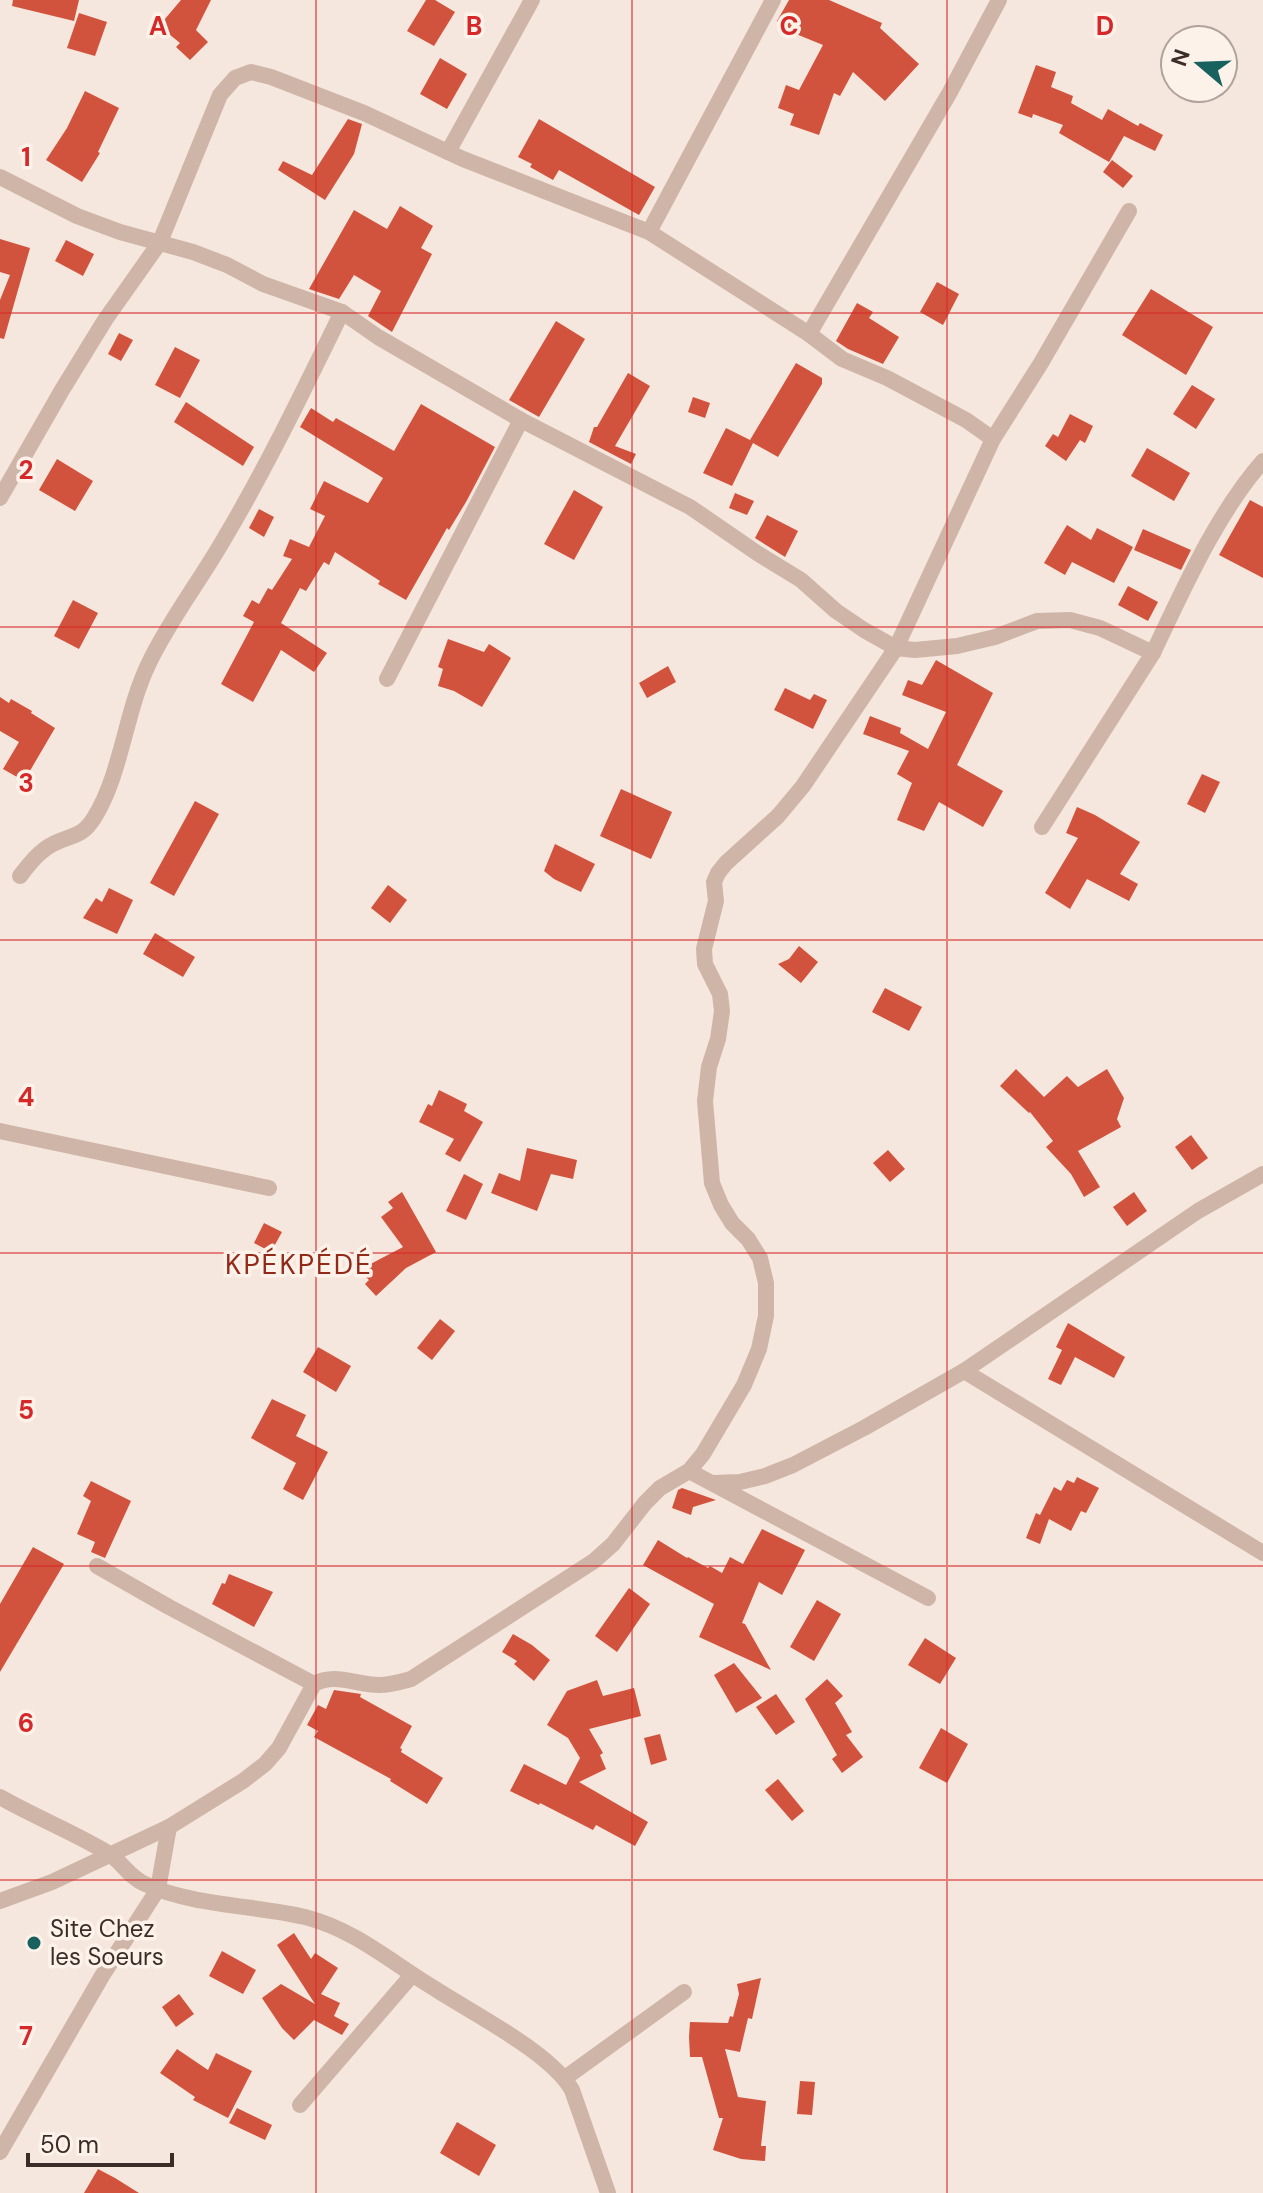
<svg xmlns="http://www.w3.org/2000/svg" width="1263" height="2193" viewBox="0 0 1263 2193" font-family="'DM Sans',sans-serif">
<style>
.building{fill:#d2533d}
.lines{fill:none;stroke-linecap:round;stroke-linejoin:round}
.street{stroke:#cfb5a7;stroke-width:16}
.grid{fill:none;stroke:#d62828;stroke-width:2;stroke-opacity:0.55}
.poi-dot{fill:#19615f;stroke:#fcf2ea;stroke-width:3}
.labels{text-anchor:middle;stroke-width:7;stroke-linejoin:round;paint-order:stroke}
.poi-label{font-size:24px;fill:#3b2c28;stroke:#fcf2ea;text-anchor:start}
.quarter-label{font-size:28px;letter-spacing:2px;fill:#932918;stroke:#fcf2ea}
.grid-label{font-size:26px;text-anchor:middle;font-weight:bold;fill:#d62828;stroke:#fcf2ea;stroke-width:7;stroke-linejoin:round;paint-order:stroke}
</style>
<rect width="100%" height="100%" fill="#f5e7dd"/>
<!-- building -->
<g class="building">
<path d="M13,0H79L74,21L12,6Z"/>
<path d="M181,0H211L196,30L208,42L190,60L176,47L180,43L159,26Z"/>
<path d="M426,0H435L455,12L434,46L407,31Z"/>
<path d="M789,0H829L882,23L880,28L919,64L885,101L853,72L840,96L834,93L819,135L790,125L794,114L778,108L786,85L799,90L823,45L791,32L792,30L777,21Z"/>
<path d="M79,13L107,22L95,56L67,48Z"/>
<path d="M440,58L467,74L447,109L420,94Z"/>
<path d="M1036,65L1056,72L1051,87L1073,96L1071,103L1102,120L1108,109L1138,126L1140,123L1163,135L1155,151L1124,136L1109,162L1059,133L1063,125L1033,114L1032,118L1018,113Z"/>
<path d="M85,91L119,108L98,152L100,153L82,182L46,160L67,128Z"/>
<path d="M348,119L362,124L354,154L325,200L278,170L283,161L312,175Z"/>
<path d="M539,119L655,187L639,215L559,170L553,180L530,167L532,164L518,157Z"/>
<path d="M1112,160L1133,176L1123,188L1103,172Z"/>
<path d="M400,206L433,226L421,248L432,254L392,332L368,316L381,291L354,275L339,299L309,289L354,210L387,229Z"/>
<path d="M0,239L30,248L4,339L0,338V300L10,275L0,272Z"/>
<path d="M66,240L94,254L83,276L55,261Z"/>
<path d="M937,282L959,294L943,325L920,312Z"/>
<path d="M1151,289L1213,327L1186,375L1122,335Z"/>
<path d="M857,303L873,312L869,318L899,337L883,364L848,349L836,341Z"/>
<path d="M556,321L585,339L539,417L509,400Z"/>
<path d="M119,333L133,340L121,361L108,354Z"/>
<path d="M175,347L200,360L180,398L155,385Z"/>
<path d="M796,363L822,378V384L778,457L753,443L732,486L703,473L726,428L750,440Z"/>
<path d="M628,373L650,386L615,446L636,454L631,464L589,442L594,427H597Z"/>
<path d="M1192,385L1215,399L1196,429L1173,414Z"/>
<path d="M693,397L710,403L705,418L688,412Z"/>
<path d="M186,402L254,447L243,466L174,422Z"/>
<path d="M421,404L495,447L466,502L449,530L447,528L406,600L378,584L380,581L335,552L329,565L324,562L306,591L300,588L281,623L327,653L314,672L281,650L253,702L221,684L254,622L243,616L252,600L259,604L268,588L272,590L292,559L283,556L290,539L309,547L325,516L310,509L324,481L368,503L383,478L300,427L311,408L333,422L336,418L394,451Z"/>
<path d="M1070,414L1093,426L1085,443L1080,440L1066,461L1045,446L1053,434L1058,437Z"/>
<path d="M1147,448L1190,473L1174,501L1131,476Z"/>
<path d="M57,459L93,481L75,511L39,490Z"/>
<path d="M574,490L603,507L574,560L544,544Z"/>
<path d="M735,493L754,501L747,515L729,508Z"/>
<path d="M1250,500L1263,507V578L1219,555Z"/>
<path d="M259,509L274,517L264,537L249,528Z"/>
<path d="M767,515L798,531L785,557L755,538Z"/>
<path d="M1067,525L1091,540L1097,528L1133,547L1114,583L1072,562L1065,575L1044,563Z"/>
<path d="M1143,529L1191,550L1181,570L1134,550Z"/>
<path d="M1128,586L1158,602L1148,621L1118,605Z"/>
<path d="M73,600L98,613L79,649L54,636Z"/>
<path d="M448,639L484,652L489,644L511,658L482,707L454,691L438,686L443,669L438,667Z"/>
<path d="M936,660L993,693L957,765L1003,791L983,827L939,802L924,831L897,820L912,783L897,774L909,751L863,734L870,716L901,728L900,733L928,749L946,712L902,695L908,680L922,685Z"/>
<path d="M668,666L676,682L647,698L639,683Z"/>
<path d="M785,688L810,700L814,694L827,700L813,729L774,710Z"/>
<path d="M0,697L9,703L11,699L32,711L31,713L55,728L24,781L3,769L19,742L0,731Z"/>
<path d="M1202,774L1220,782L1205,813L1187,804Z"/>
<path d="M621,789L672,812L651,859L600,836Z"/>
<path d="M195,801L219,814L174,896L150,883Z"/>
<path d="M1077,807L1095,815L1140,842L1120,874L1138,884L1129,901L1087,879L1070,909L1045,893L1078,838L1066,833Z"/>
<path d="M555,844L595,864L581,892L554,879L544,871Z"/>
<path d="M388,885L407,900L390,923L371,908Z"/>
<path d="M109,888L133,900L117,934L83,918L96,898L102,902Z"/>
<path d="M155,933L195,957L183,977L143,954Z"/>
<path d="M799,946L818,962L801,983L778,964L789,959Z"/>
<path d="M885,988L922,1007L909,1031L872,1012Z"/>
<path d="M1016,1069L1044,1097L1067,1076L1078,1087L1107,1069L1124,1098L1117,1119L1121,1127L1078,1151L1100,1187L1084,1197L1071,1174L1046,1147L1053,1141L1030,1112L1029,1113L1000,1086Z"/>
<path d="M439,1090L467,1104L464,1111L483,1122L460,1162L445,1154L454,1139L419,1122L428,1104L432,1106Z"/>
<path d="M1191,1135L1208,1158L1192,1170L1175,1147Z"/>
<path d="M527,1148L577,1160L573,1179L551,1174L537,1211L491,1193L499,1173L520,1181Z"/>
<path d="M888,1150L905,1169L890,1182L873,1163Z"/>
<path d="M464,1174L483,1184L466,1220L446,1211Z"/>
<path d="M402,1192L436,1252L406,1268L376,1296L365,1284L369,1280L359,1270L403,1247L381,1217L393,1208L388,1202Z"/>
<path d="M1134,1192L1147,1211L1127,1226L1113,1207Z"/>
<path d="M264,1223L282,1232L271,1252L254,1243Z"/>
<path d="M440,1319L455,1331L432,1360L417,1348Z"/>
<path d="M1068,1323L1125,1357L1114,1378L1075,1357L1061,1385L1048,1379L1062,1350L1056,1347Z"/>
<path d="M318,1347L351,1366L336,1392L303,1372Z"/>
<path d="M272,1399L306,1415L296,1436L328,1452L303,1500L283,1489L296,1463L251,1438Z"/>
<path d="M1077,1477L1099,1488L1086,1513L1081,1511L1071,1531L1049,1519L1040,1544L1026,1538L1036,1513L1040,1515L1054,1487L1061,1491L1067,1480L1074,1483Z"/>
<path d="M91,1481L131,1501L105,1558L91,1552L95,1542L77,1534L91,1501L83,1496Z"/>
<path d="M682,1488L716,1500L693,1507L691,1515L672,1508L678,1490Z"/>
<path d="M762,1529L805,1550L782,1595L759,1582L742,1623L745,1624L771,1670L699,1637L714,1604L643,1565L658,1540L687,1558L688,1557L708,1568L710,1566L722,1573L730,1557L743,1564Z"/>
<path d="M33,1547L64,1564L0,1672V1604Z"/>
<path d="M229,1574L273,1592L254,1627L212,1604L222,1583L225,1584Z"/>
<path d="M629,1588L650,1604L617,1652L595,1636Z"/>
<path d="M817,1600L841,1614L814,1661L790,1647Z"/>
<path d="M513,1634L532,1645L550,1660L534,1681L514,1664L517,1661L502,1652Z"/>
<path d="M925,1638L956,1658L940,1684L908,1665Z"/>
<path d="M734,1663L762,1698L736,1713L714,1675Z"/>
<path d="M827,1679L843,1696L835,1703L852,1732L846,1735L863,1757L842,1773L832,1759L837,1755L805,1699Z"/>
<path d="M597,1680L603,1696L634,1688L641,1716L589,1729L603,1753L600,1755L606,1769L579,1782L648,1822L635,1846L596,1825L593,1830L540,1803L539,1805L510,1791L524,1764L566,1785L580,1758L568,1738L547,1725L567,1691Z"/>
<path d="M334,1690L361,1694L360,1697L412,1726L400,1748L402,1749L401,1752L443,1778L427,1804L390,1781L391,1779L314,1737L318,1731L307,1725L318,1705L326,1709Z"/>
<path d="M776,1694L795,1722L776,1735L756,1707Z"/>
<path d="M941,1728L968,1744L947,1783L919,1768Z"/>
<path d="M660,1734L667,1760L651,1765L644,1738Z"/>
<path d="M778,1779L804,1811L792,1821L765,1790Z"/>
<path d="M294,1933L311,1959L315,1953L338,1968L321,1994L340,2003L334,2016L349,2024L342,2035L314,2020L294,2040L282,2028L262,1998L281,1984L315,2004L277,1945Z"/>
<path d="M222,1951L256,1970L243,1994L209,1976Z"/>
<path d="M761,1978L752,2019L748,2018L740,2052L725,2049L738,2097L766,2101L761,2146H766L765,2161L741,2159L713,2150L723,2118H719L702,2057H690L689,2037L690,2022L728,2023L730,2016L733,2017L739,1994L737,1984Z"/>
<path d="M179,1994L194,2014L176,2027L162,2007Z"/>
<path d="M177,2049L208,2070L216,2053L252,2071L228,2118L193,2100L195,2097L160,2073Z"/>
<path d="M800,2081L815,2082L812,2115L797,2114Z"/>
<path d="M237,2108L272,2125L265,2140L229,2123Z"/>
<path d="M457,2122L496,2145L479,2176L440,2153Z"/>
<path d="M98,2169L115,2178L139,2193H84Z"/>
</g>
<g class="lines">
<!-- street -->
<g class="street">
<path d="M448,152L532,0"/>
<path d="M0,177L77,216L120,232L193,252L227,265L263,284L342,312L378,337L521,420L690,507L757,553L801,580L836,611L864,630L896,648L915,650L957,646L995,637L1037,621L1070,620L1100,628L1153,653L1042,827"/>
<path d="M649,232L773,0"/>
<path d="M809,334L950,92L999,0"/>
<path d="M0,498L62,390L105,320L160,242L220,95L235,78L251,72L271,77L364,113L463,159L649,232L809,334L842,359L887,378L966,420L993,439"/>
<path d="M1153,653C1183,590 1217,513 1263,461"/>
<path d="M387,679L521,420"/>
<path d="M20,876C30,863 40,850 55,843C74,834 82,837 94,818C122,773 125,712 149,663C170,619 200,581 224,539C268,465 304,389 342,312"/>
<path d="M0,1131L269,1188"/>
<path d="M964,1371L1263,1553"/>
<path d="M689,1471L928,1598"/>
<path d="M713,1483L740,1482L765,1476L793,1465L864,1428L964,1371L1198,1211L1263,1174"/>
<path d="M97,1566L169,1607L314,1684"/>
<path d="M0,1797C35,1817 73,1832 108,1853C122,1862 129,1877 145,1884C193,1906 254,1905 305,1917C356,1930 393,1964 437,1990C474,2014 551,2053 572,2090L608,2193"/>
<path d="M0,1901L52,1882L169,1827L243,1781L265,1764L279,1748L314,1684C335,1672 356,1685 379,1685C390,1685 400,1682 411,1679L594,1561L613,1544L645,1503L660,1488L689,1471L703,1454L744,1385L759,1349L766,1316V1283L760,1258L748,1239L732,1223L721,1205L712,1183L705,1101L709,1067L718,1039L722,1011L720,994L705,964L704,949L716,901L714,882L718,873L726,863L778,816L803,786L896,648L993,439L1041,363L1129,211"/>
<path d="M565,2078L684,1992"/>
<path d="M300,2105L412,1975"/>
<path d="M0,2152L102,1976L158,1889L169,1827"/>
</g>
</g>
<!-- grid -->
<path class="grid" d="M316,0V2193M632,0V2193M947,0V2193M0,313H1263M0,627H1263M0,940H1263M0,1253H1263M0,1566H1263M0,1880H1263"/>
<!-- markers -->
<circle class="poi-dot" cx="34" cy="1943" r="8"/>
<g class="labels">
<!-- poi labels -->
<g class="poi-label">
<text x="50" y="1937">Site Chez<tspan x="50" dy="28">les Soeurs</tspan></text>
</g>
<!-- quarter labels -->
<g class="quarter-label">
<text x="299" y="1274">KPÉKPÉDÉ</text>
</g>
</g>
<g class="grid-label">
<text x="158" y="35">A</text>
<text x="474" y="35">B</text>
<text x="789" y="35">C</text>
<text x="1105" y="35">D</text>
<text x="26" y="166">1</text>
<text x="26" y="479">2</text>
<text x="26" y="792">3</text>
<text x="26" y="1106">4</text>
<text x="26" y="1419">5</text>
<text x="26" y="1732">6</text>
<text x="26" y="2045">7</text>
</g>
<!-- north arrow -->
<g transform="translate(1199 64) rotate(289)"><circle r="38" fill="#fcf2ea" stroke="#afa39c" stroke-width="2"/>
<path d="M0-6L14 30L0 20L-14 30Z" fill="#19615f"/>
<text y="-12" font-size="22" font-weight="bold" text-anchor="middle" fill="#3b2c28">N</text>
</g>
<!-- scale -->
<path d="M28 2153v12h144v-12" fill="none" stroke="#3b2c28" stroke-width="4"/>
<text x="40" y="2153" font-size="24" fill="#3b2c28" stroke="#fcf2ea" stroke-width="6" paint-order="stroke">50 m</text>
</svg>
